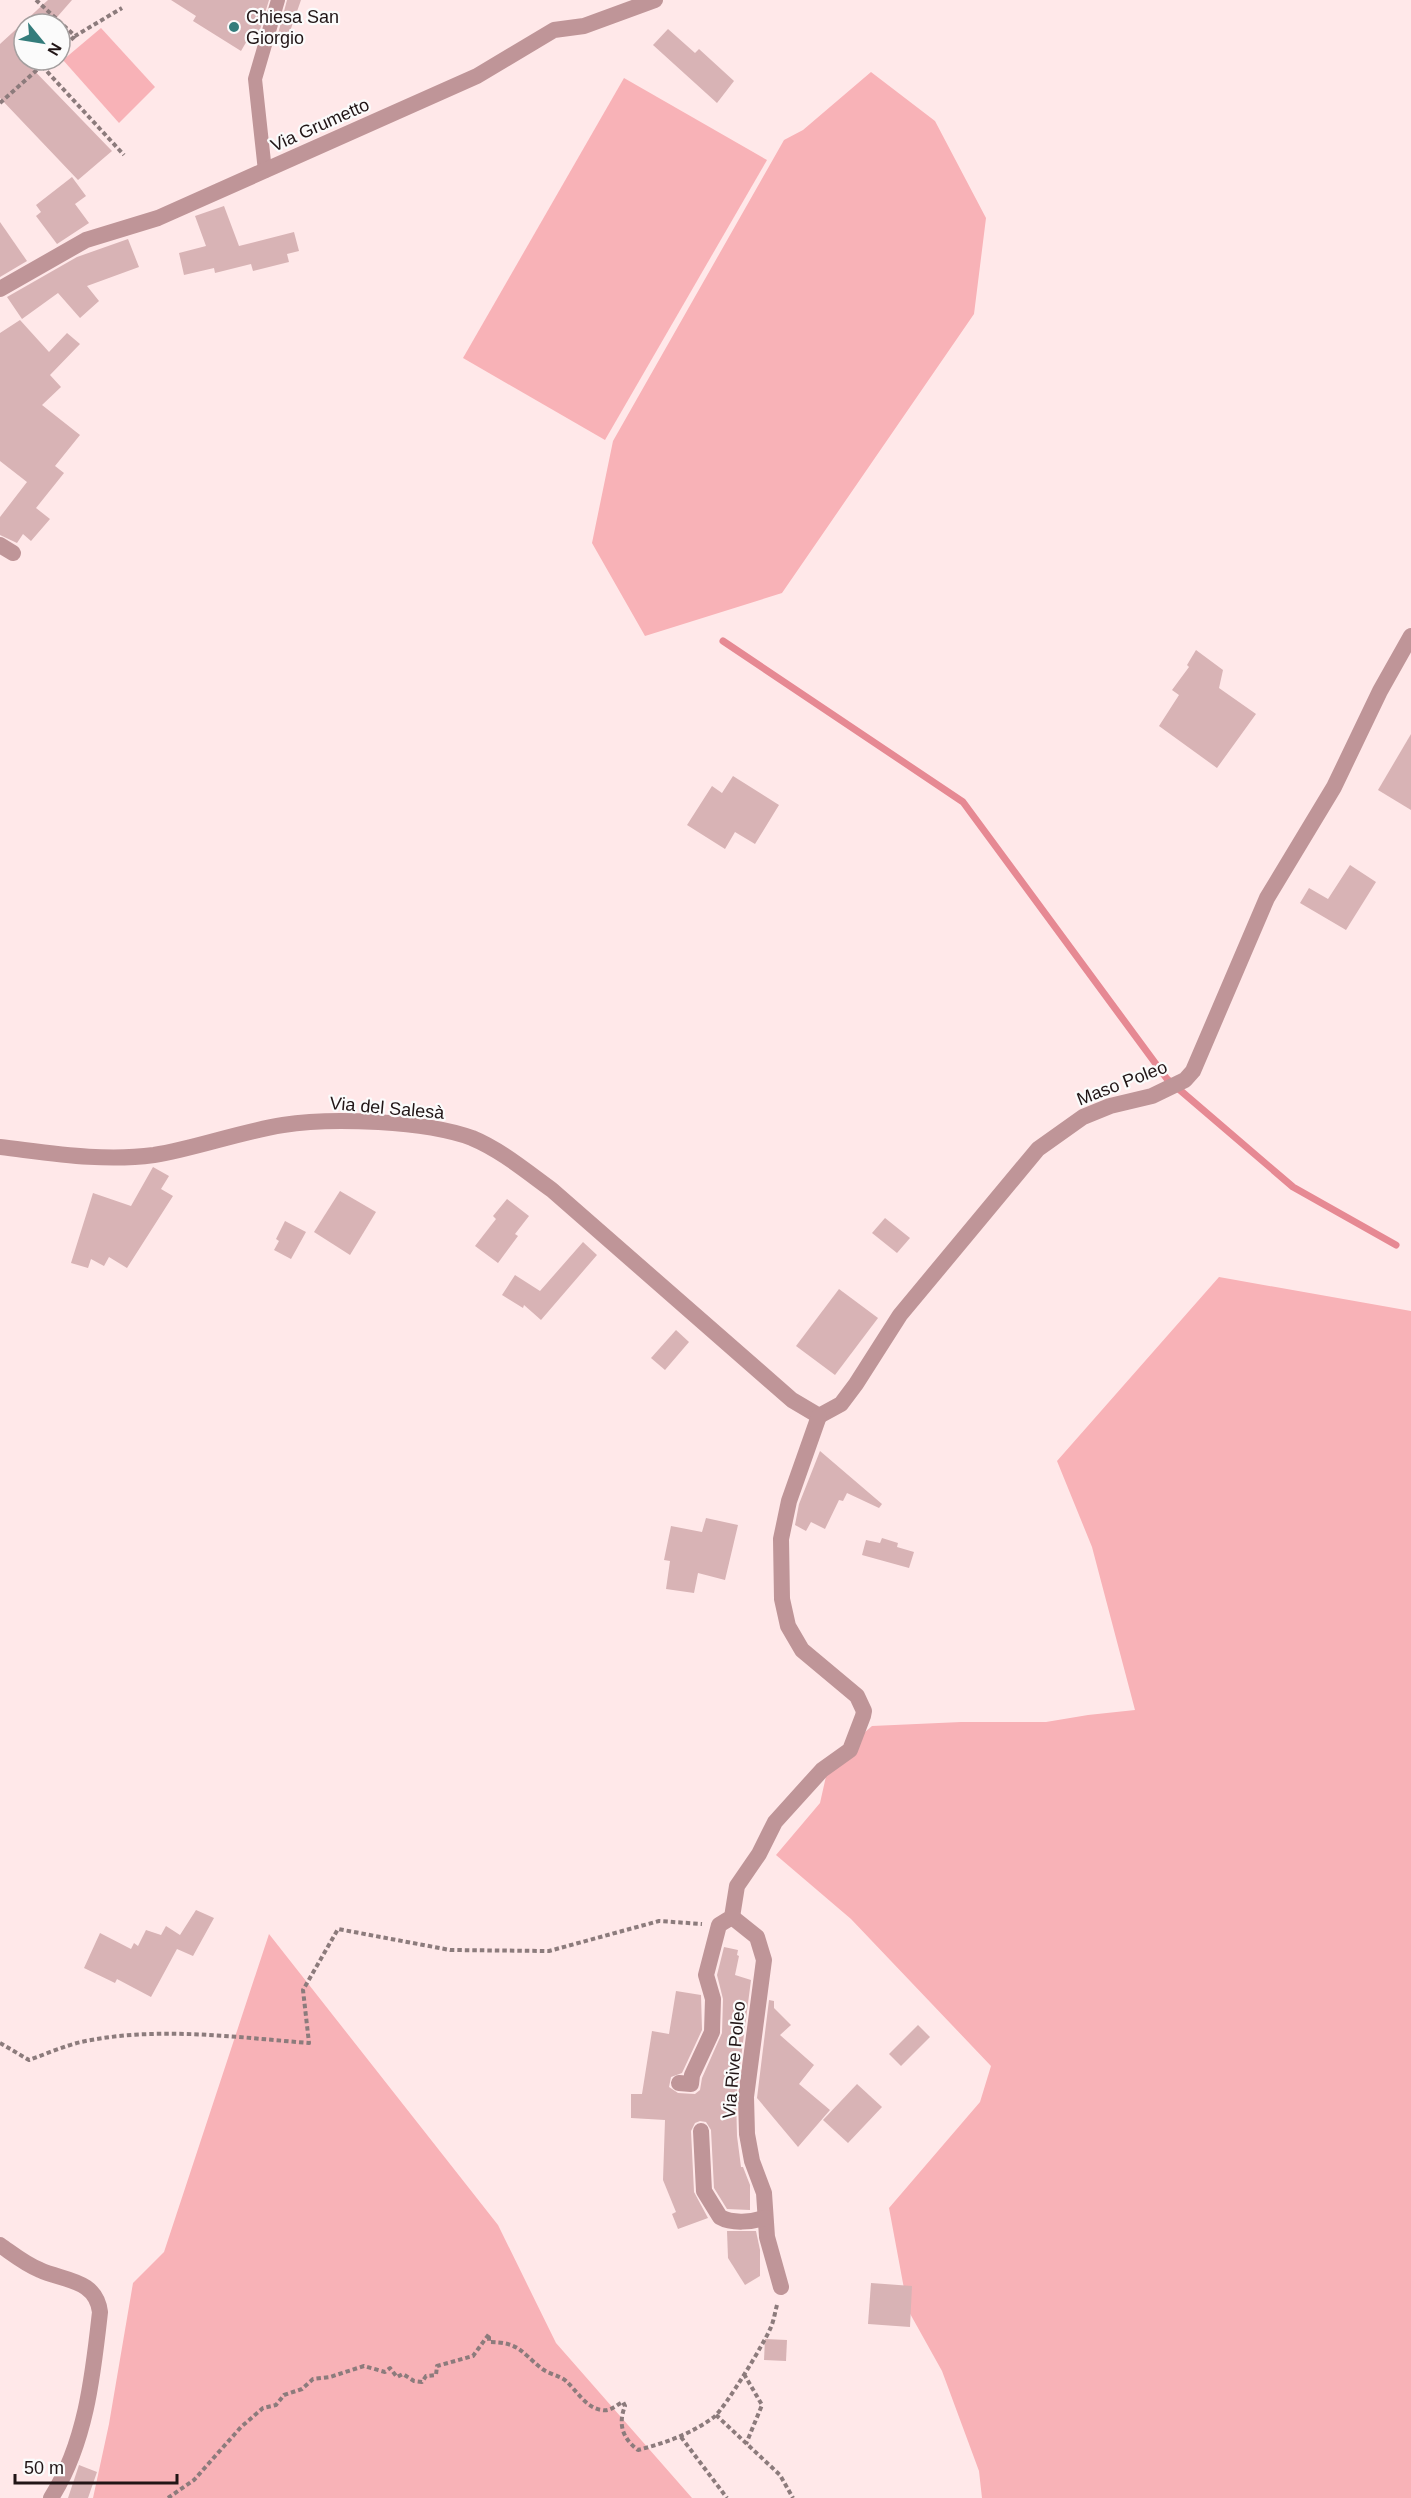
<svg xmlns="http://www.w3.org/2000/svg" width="1411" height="2498" viewBox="0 0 1411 2498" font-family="Arial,sans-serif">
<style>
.green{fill:#f8b2b7}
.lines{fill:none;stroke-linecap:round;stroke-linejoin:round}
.stream{stroke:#e68993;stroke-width:7}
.building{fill:#d8b3b5}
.path{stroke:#8c7b7c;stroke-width:4;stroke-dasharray:4.5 3;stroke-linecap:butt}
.service{stroke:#bf9598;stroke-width:14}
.minor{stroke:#bf9598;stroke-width:16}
.poi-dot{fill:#337c7b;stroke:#fbfbfb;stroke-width:2}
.labels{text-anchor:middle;stroke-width:4.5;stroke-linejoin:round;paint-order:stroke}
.poi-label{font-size:18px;fill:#211516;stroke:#fbfbfb;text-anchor:start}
.street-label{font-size:18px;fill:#211516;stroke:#fbfbfb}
</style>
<rect width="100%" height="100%" fill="#ffe8e9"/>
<!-- green -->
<g class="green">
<path d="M101,28L155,87L119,123L63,60Z"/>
<path d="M871,72L935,121L986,218L974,314L782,593L645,636L592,543L613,441L784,140L803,130Z"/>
<path d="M624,78L767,160L605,440L463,358Z"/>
<path d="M1219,1277L1411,1311V2498H982L979,2471L942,2371L908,2310L889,2208L980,2102L991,2066L851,1919L776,1855L820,1803L829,1763L872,1726L961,1722H1046L1088,1715L1135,1710L1092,1547L1057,1461Z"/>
<path d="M269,1934L498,2225L556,2343L692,2498H93L109,2424L133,2283L164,2252Z"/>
</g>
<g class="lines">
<!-- stream -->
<path class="stream" d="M723,641L963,802L1167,1079L1293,1187L1396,1245"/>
</g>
<!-- building -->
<g class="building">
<path d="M48,0H72L51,24H24V60L112,151L78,180L0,98V44Z"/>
<path d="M171,0H269L259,33L251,34L241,51L193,21L196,16Z"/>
<path d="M287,0H301L288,37L278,34Z"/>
<path d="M668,29L695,53L699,49L734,81L717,103L653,45Z"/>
<path d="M72,177L86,196L75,204L89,223L57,244L36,216L41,212L36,205Z"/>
<path d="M224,206L239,246L294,232L299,251L287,254L289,262L253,271L251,264L215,273L214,268L184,275L179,253L206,246L195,216Z"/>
<path d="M0,222L27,261L0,277Z"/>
<path d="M128,239L139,267L87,286L99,301L80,318L58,293L22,319L7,297L77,257Z"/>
<path d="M20,320L49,352L67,333L80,344L50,375L61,387L42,405L80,435L55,466L64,473L36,508L50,519L31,541L23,534L17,543L0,535V517L27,482L0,461V333Z"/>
<path d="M1196,650L1223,670L1219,688L1256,714L1217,768L1159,726L1179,695L1172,690L1189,667L1187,665Z"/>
<path d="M1411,734V810L1378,790Z"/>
<path d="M733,776L779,805L755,844L735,832L725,849L687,825L712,786L722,793Z"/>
<path d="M1350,865L1376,882L1346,930L1300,903L1309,888L1328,899Z"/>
<path d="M153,1167L169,1176L161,1189L173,1196L127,1268L109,1257L104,1266L91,1259L88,1268L71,1263L93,1193L131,1206Z"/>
<path d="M340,1191L376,1212L350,1255L314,1232Z"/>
<path d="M507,1199L529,1216L515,1234L518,1236L498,1263L475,1246L496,1219L493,1216Z"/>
<path d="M885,1218L910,1238L897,1253L872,1233Z"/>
<path d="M285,1221L306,1232L291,1259L274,1250L279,1241L276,1239Z"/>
<path d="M583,1242L597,1255L541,1320L524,1305L523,1308L502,1295L515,1275L540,1291Z"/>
<path d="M839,1289L878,1318L835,1375L796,1346Z"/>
<path d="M676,1330L689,1342L665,1370L651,1358Z"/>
<path d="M820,1451L882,1504L879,1508L847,1493L843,1501L839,1500L825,1529L811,1522L806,1531L795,1525L799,1504Z"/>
<path d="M706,1518L738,1525L725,1580L698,1573L694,1593L666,1589L670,1561L664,1560L671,1526L702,1532Z"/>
<path d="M882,1538L898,1543L897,1547L914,1552L909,1568L862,1555L866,1540L880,1543Z"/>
<path d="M196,1910L214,1918L193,1956L177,1949L151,1997L117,1979L115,1983L84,1968L100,1933L131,1949L134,1943L138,1946L146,1930L161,1935L166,1926L180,1935Z"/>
<path d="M724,1947L738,1950L737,1955L739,1956L735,1975L751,1980L736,2097L737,2136L741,2167H743L750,2185V2210L727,2209L714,2188L711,2130L706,2122L700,2121L695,2123L691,2131L694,2192L708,2218L678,2229L672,2214L676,2212L663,2180L665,2120L631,2118V2094H642L652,2031L669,2034L676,1991L701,1995L702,2030L682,2073L671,2077L669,2087L678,2093L695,2094L700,2090L702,2078L722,2033L723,1999L717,1975Z"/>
<path d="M769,2000L774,2001V2008L791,2025L780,2035L814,2065L799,2084L830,2110L798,2147L757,2098Z"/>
<path d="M918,2025L930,2037L901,2066L889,2054Z"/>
<path d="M857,2084L882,2107L848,2143L823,2120Z"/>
<path d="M727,2231H756L760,2250V2276L745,2285L728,2258Z"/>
<path d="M871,2283L912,2286L910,2327L868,2324Z"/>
<path d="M765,2339L787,2340L786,2361L764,2360Z"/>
<path d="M79,2465L97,2472L88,2498H68Z"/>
</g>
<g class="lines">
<!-- path -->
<g class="path">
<path d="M36,0L75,36L122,8"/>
<path d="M60,50L75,36"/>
<path d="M42,66L124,155"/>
<path d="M0,103L48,60"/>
<path d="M0,2043L29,2060C46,2054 64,2046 81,2042C156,2026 233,2037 309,2043L303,1990L338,1929L450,1950L549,1951L659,1921L702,1924"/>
<path d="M744,2374L762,2405L746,2444"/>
<path d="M716,2415L780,2475L793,2498"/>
<path d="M681,2437L727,2498"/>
<path d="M168,2498L194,2480L241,2427L263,2408L276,2405L284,2395L302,2389L313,2379L330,2377L364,2366L385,2372L390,2368L397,2377L403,2374L414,2381L422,2382L426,2376L436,2375L437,2366L473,2356L489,2334V2342C519,2342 521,2352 541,2368C548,2374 559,2375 566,2381C577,2391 586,2408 602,2410C610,2412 616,2405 623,2402L625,2406C618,2424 622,2438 638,2450C665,2443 691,2434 714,2417C725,2408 765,2342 771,2327C774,2320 775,2312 777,2305"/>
</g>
<!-- service -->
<path class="service" d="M265,171L255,79L278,0"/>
<!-- minor -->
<g class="minor">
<path d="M0,289L86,240L158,218L477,76L554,30L584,26L655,0"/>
<path d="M0,545L13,553"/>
<path d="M0,1147C51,1153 102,1162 154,1155C197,1148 239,1132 283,1125C332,1117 426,1121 472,1138C501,1150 527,1172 552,1190L792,1400L819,1416"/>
<path d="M819,1416L841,1404L856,1384L900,1315L1038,1149L1083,1117L1110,1106L1152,1096L1185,1080L1193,1071L1267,898L1334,787L1380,691L1411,636"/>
<path d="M732,1917L757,1937L764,1960L746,2097L747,2134L752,2161L764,2193L767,2237L781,2287"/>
<path d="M679,2083L691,2084L692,2075L712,2032L713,1999L706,1975L719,1925L732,1917L737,1886L759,1854L775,1822L822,1770L850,1750L863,1716L864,1711L857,1696L802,1650L788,1626L782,1599L781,1539L789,1501L819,1416"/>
<path d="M701,2131L704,2191L720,2217C732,2224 752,2222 765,2218"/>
<path d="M0,2245C13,2254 25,2264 40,2270C64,2281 96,2279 100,2312C93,2375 86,2443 51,2498"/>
</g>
</g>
<!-- markers -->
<circle class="poi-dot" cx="234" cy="27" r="6"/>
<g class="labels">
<!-- poi labels -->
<g class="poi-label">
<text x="246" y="23">Chiesa San<tspan x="246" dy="21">Giorgio</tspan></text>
</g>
<!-- street labels -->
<g class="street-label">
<text transform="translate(320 125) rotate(-24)" y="6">Via Grumetto</text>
<text transform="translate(1122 1083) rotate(-21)" y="6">Maso Poleo</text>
<text transform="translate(387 1108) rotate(5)" y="6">Via del Salesà</text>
<text transform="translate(734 2060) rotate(-85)" y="6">Via Rive Poleo</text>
</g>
</g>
<!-- north arrow -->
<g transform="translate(42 42) rotate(120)"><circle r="28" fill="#fbfbfb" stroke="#a49f9f" stroke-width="1.5"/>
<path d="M0-4.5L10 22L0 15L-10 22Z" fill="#337c7b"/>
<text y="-9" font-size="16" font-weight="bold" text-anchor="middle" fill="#211516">N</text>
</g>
<!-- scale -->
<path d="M15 2474v9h162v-9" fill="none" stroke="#211516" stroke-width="3"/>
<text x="24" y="2474" font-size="18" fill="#211516" stroke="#fbfbfb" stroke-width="4.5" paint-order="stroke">50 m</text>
</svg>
